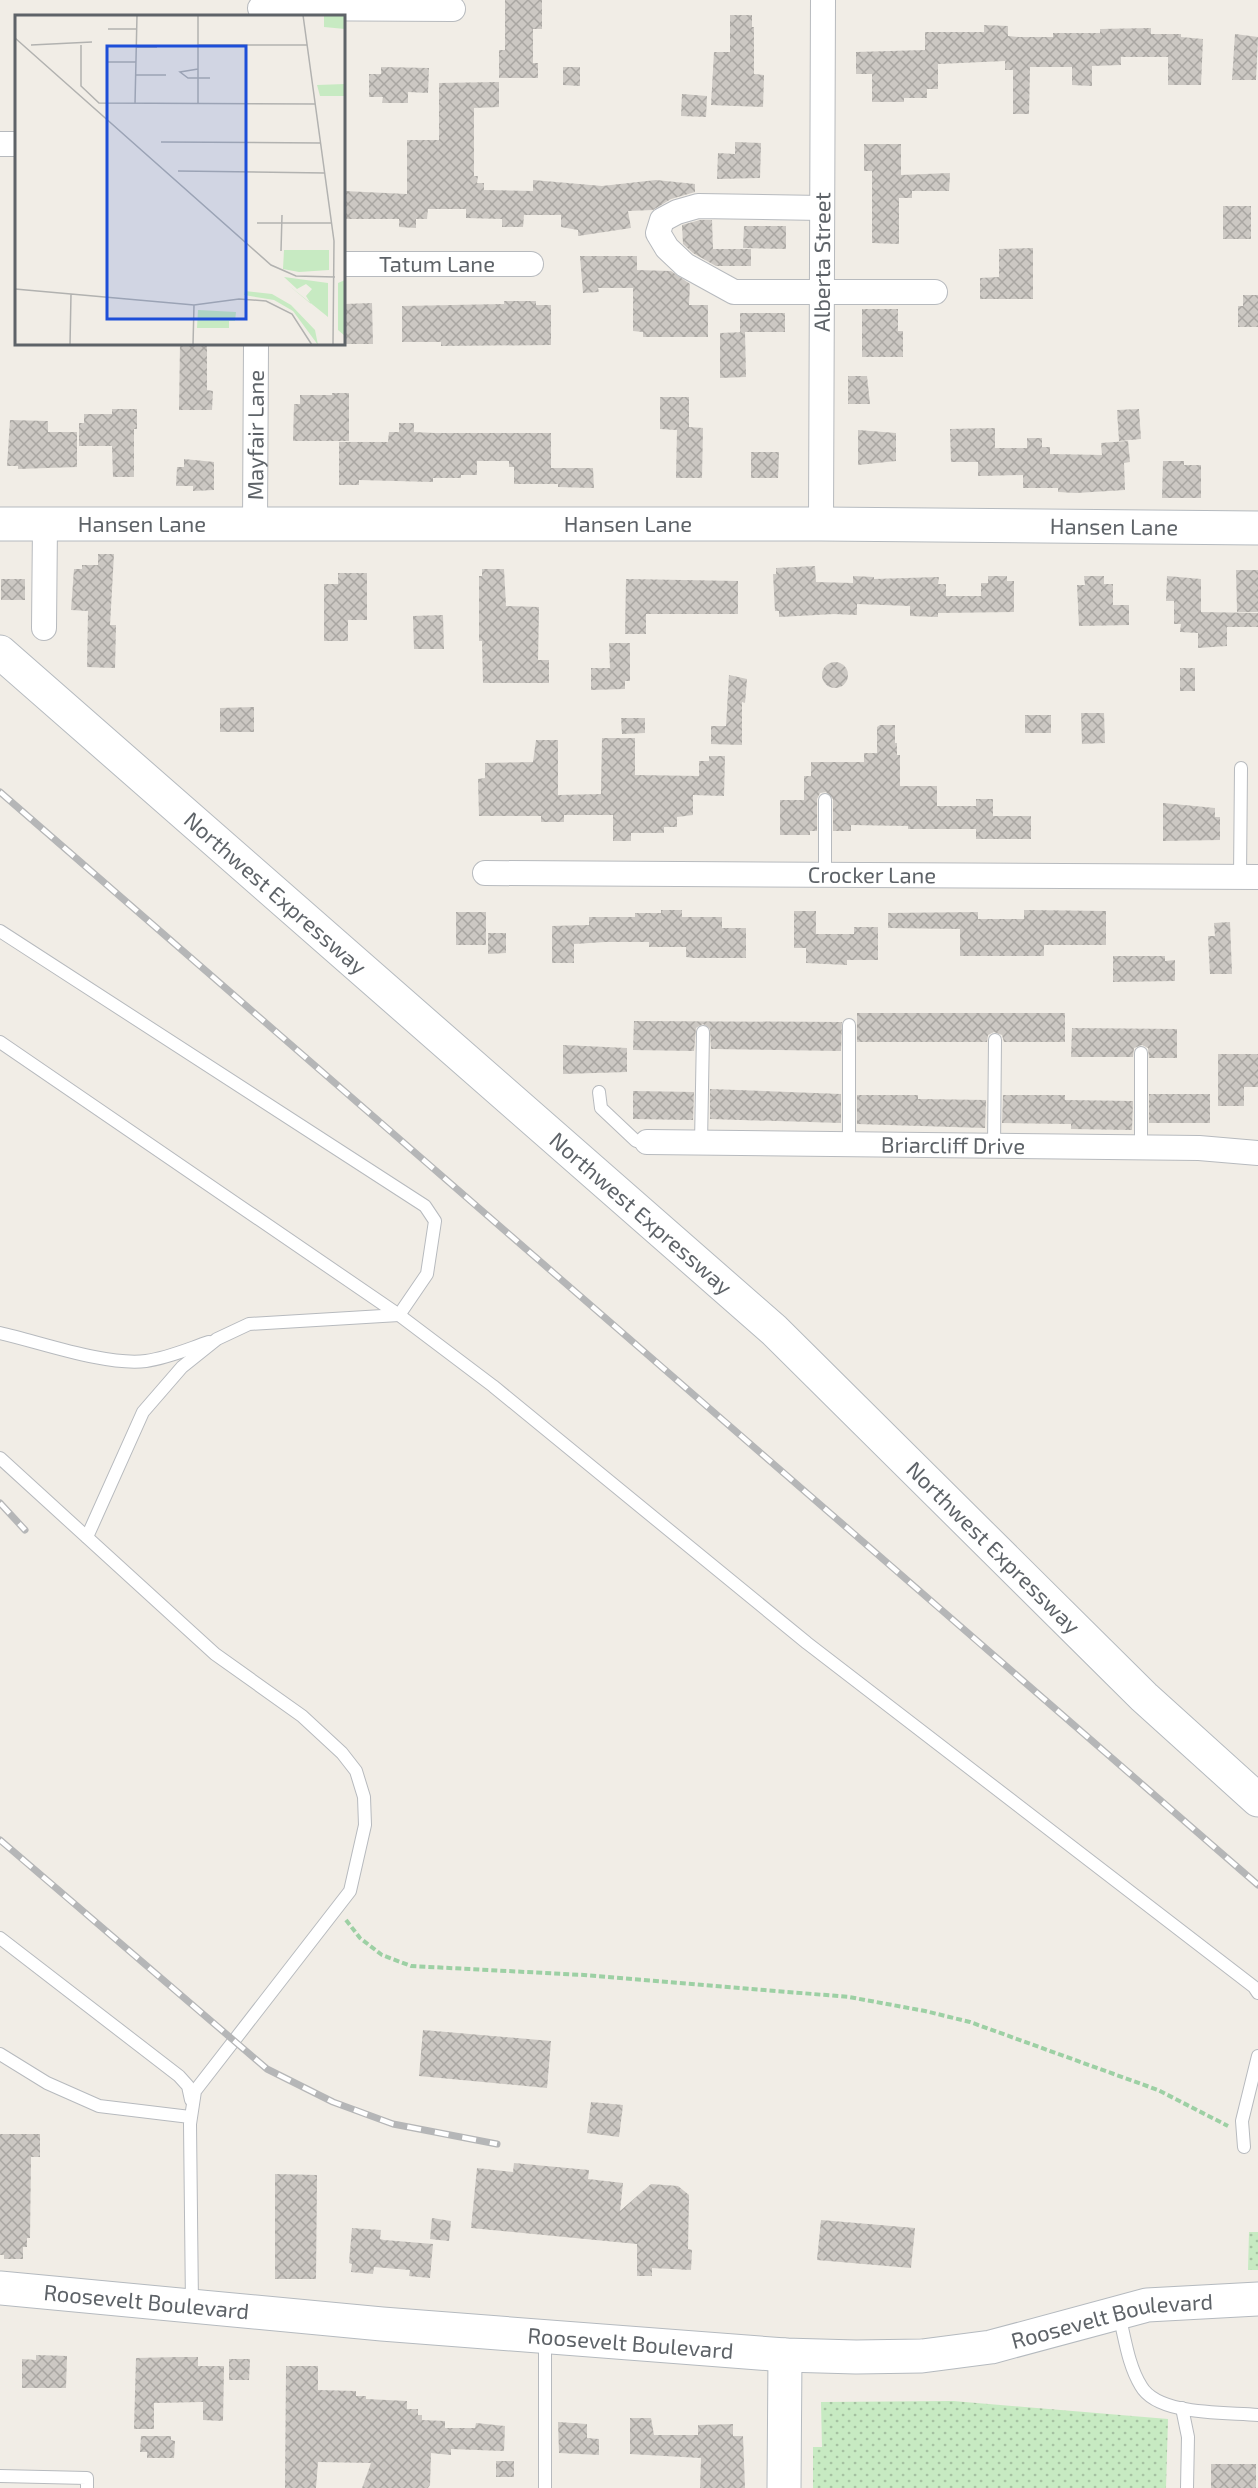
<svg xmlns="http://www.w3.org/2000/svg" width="1258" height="2488" viewBox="0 0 1258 2488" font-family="'Exo 2',sans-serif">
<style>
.grass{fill:url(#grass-dots)}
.building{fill:url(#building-cross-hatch)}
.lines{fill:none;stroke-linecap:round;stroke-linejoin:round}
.lane-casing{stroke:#b7babe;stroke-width:14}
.street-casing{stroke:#b7babe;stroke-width:26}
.secondary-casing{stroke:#b5babf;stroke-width:35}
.path{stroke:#9dd0a4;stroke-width:4;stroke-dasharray:6 3;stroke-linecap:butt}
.lane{stroke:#fff;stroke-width:12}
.street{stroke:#fff;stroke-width:24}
.secondary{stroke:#fff;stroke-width:33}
.rail-casing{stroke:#b5b6b7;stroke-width:7}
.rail{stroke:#fff;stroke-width:4.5;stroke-dasharray:14;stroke-linecap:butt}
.labels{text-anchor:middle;stroke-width:4.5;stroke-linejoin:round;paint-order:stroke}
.street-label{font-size:22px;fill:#5e6368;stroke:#fff}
.inset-road{fill:none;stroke:#b2b2b0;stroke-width:1.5}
.view{fill:#1d4ed8;fill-opacity:0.15;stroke:#1d4ed8;stroke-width:3}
.inset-edge{fill:none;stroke:#5e6368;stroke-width:3}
</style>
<defs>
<pattern id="grass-dots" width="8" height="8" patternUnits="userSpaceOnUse" patternTransform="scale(1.5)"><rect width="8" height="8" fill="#c7eac2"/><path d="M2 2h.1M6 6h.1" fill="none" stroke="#a5c1a1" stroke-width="1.8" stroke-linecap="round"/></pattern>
<pattern id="building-cross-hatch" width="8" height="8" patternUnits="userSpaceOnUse" patternTransform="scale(1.5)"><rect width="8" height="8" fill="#ccc8c3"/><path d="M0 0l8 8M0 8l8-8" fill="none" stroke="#a9a6a2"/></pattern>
</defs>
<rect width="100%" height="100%" fill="#f1ede6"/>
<!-- grass -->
<g class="grass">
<path d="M1249,2232H1258V2270H1248Z"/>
<path d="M953,2401L1168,2419L1166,2488H813V2447H822L821,2402Z"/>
</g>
<!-- building -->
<g class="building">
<path d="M505,0H542V29H533V63H538V78H499V50H505Z"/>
<path d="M730,15H752V27H754V74L764,75L763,107L711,105L714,52H730Z"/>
<path d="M984,25L1008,26V36L1019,37H1053V33H1100V29L1151,28V34H1181V37L1203,39L1201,85H1168V57H1121V65L1092,66V86L1072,85V67H1030L1029,114H1013V70H1005V61L938,64V89H927V98H904V102H872V74H856V52L925,50V32H984Z"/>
<path d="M1235,34L1258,37L1256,80H1232Z"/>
<path d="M381,67L429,68L428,93L408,92V103H382L383,97H369V74H381Z"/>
<path d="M563,67H580V86L563,85Z"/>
<path d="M499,82V107L474,108V176H478L477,183H484V190L533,191V180L602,186L656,180L695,184V192L671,199L653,210L628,211L631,228L578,236V230L561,227V215H524L523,227H502V219L466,218V209H428L427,219H416V228L399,227V219H344V191L407,194V140H439V83Z"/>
<path d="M682,94L707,96L706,117L681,116Z"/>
<path d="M735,142L761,143L760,178L717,179L718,153L735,154Z"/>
<path d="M864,144H901V175L950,173L949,191H912V198H899V244L872,243V171H864Z"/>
<rect x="1223" y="206" width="28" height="33"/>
<path d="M700,220H712L713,249H751V266H716L693,253L683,244L682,225Z"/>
<path d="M744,226H786V249L743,248Z"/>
<path d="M1033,248V299H980V278L999,277V249Z"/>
<path d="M580,256H637V270L671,271L690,284L689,305H708V337H643V332L633,331V288H598L599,292L583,293Z"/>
<path d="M1243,295H1258V327H1238V306H1243Z"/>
<path d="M504,301H536V305H551V345L441,346V342H402V306L504,304Z"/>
<path d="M372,303L373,344H344V304Z"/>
<path d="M862,309H898V331H903V357H862Z"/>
<rect x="740" y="313" width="45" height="19"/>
<path d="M745,332L746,377L720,378V333Z"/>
<path d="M180,344H207V390L213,391L212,410H179Z"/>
<path d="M848,376H867L870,404H848Z"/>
<path d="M332,393H349V441H293L294,404H300V395H332Z"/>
<path d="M660,397H689V427L703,428L702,478H676L677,430L660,429Z"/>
<path d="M112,409H137V429H134V477H113L112,446H79V423H84V414H112Z"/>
<path d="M1139,409L1141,439L1119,441L1117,410Z"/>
<path d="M10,420L48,421V432H77V467L18,469V466H7Z"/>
<path d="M399,423H414V432L434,433H551V468H593L594,488L558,487V484H514V467H509V461H477V475H461V478H433V482L359,480V485H339V442H388L389,432H399Z"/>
<path d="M995,428V448H1027V438H1042V447H1050V454L1102,455L1101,443L1128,441L1130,462L1124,463L1125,490L1076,493L1058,492V488H1023V475L978,476V462H951L950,429Z"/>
<path d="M858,430L896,433V461L858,465Z"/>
<path d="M751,452H779L778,478H751Z"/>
<path d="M184,459L214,462V490L193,491V486H176L177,467H184Z"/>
<path d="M1163,461H1184V465H1201V498H1162Z"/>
<path d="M98,554H114L110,625H116L115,668L87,667L88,611L71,610L74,569H82V565H98Z"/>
<path d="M815,566L816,582L853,583V576L874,577V579L939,577L938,584H946V596H981V583H988V576H1007V581H1014V612L938,613V617L910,616V606L857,604V615L834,614L779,617V611H775L773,574H776V568Z"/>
<path d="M482,569H504L506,606L539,607L538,660H549V683H483L482,641H479V576H482Z"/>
<path d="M1236,570H1258V612H1237Z"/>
<path d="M338,573H367V620H348V641H324V584H338Z"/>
<path d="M1084,576H1104V584H1113V605H1129V625L1079,626L1077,585H1085Z"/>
<path d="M1167,576L1201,579V612L1258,613V627H1227V646L1198,648V633L1180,632L1181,624H1174V601H1166Z"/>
<rect x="1" y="579" width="24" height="21"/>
<path d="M626,579L738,581V614H646V634H625Z"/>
<path d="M443,615L444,649H414L413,616Z"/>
<path d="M609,643H630V681H625V689L591,690V668H610Z"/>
<circle cx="835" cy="675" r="13"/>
<rect x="1180" y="668" width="15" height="23"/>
<path d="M729,675L747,679L745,703L742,702V745L711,744V726H726Z"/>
<path d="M254,707V732H220V708Z"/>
<path d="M1081,713H1104L1105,743L1082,744Z"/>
<rect x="1025" y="715" width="26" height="18"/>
<path d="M621,718H645V733L622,734Z"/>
<path d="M880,725H895V743H897V755H900V786H937V806H976V799H993V816H1031V839H976V829H908V826L851,825V831H833V799L826,792L820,793L817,799V831H810V835H780V800H804V776H811V762H864V753H877V727Z"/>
<path d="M602,738H635V775L699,776V761H709V756H725L724,796L693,795V815L677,817V827H664V833H631V841H613V815H564V822H541V816H479L478,779L485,778V763L533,762L536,740H558V795L601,794Z"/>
<path d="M1163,803L1215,808V817H1220V840L1163,841Z"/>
<path d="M661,910H682V917H722V928H746V958H694L686,957V947H649V942H605L574,944V963H552V926L589,925V917H635V913H661Z"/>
<path d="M1024,910L1106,911V945H1044V956H960V929L888,928V913L978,912V919H1024Z"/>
<path d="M794,911H816V934H854V927H878V960H847V965L806,963V948H794Z"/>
<rect x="456" y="912" width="30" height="33"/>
<path d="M1230,922L1232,974H1210L1208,936H1215L1214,923Z"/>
<path d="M488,933H506V953L488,954Z"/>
<path d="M1113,956H1165V961L1175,960V981L1113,982Z"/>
<path d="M857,1013H1065V1042H1004L1002,1035L994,1032L988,1035L987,1042H857Z"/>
<path d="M634,1021L842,1022L841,1051L711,1049L710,1029L703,1024L696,1028L694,1051L633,1050Z"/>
<path d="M1072,1028L1177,1029V1058H1149L1148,1048L1142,1045L1134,1048L1133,1057H1071Z"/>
<path d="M563,1045L627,1048V1072L563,1074Z"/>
<path d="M1218,1054H1258V1087H1244V1106H1218Z"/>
<path d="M710,1089L841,1094V1123L710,1119Z"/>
<path d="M633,1091L694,1092L693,1120L633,1119Z"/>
<rect x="1149" y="1094" width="61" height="29"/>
<path d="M857,1095H918V1099L986,1100L985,1128L857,1124Z"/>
<path d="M1003,1095H1065V1100L1133,1101L1132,1130L1071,1129V1124L1002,1123Z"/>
<path d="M423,2030L551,2041L547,2088L419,2076Z"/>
<path d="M591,2102L623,2105L619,2137L587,2133Z"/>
<path d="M0,2134H40V2157H31L30,2238H27V2247H23V2259H4V2255H0Z"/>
<path d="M514,2163L589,2170L588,2179L623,2183L620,2211L651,2184L678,2186L689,2195L688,2249L692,2250L691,2270L652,2268V2276H637V2244L471,2228L477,2168L513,2172Z"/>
<path d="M275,2174L317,2175L316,2279H275Z"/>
<path d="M432,2218L451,2221L449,2241L430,2239Z"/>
<path d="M821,2220L915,2228L911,2268L817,2260Z"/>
<path d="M352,2228L381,2230L380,2239L384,2240L433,2244L430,2278L409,2276L410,2270L374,2267L373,2274L351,2272L352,2264L349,2263Z"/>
<path d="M36,2355L67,2356L66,2388H22V2359L36,2360Z"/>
<path d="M178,2357H198V2366H224L223,2421L203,2420V2402L154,2403V2429H134L136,2358Z"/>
<path d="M229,2359H250L249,2380H229Z"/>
<path d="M286,2366H318V2390L356,2391V2396H366V2399L407,2401V2409H418V2415H422V2420L445,2421V2428H475L476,2423L505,2426L504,2451L451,2449V2455L431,2453L430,2485L428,2488H362L371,2463L318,2462L316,2488H285Z"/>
<path d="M630,2418H651L654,2435H698V2425L733,2424V2436H743L745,2488H700L701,2458L630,2454Z"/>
<path d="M558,2422L587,2424V2438L599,2439V2455L559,2453Z"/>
<path d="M141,2436H171V2440L175,2441L174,2458H147V2452H140Z"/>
<rect x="496" y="2461" width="18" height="16"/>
<rect x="1211" y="2464" width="45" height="24"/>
</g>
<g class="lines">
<defs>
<g id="lane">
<path d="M825,800V874"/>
<path d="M1240,877L1241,768"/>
<path d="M0,931L425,1206L435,1221L427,1274L399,1315L249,1324L217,1339L182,1367L143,1412L87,1537"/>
<path d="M0,1042L399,1315L493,1386L807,1643L1254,1987L1258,1993"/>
<path d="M599,1092L601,1108L636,1141L647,1142"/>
<path d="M701,1143L703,1032"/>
<path d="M849,1144V1025"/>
<path d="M994,1146L995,1040"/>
<path d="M1141,1147V1053"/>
<path d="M0,1333C40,1342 106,1366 146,1361C168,1358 188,1349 209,1342"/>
<path d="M0,1458L215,1654L302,1716L342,1753L356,1771L364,1797L365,1825L350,1891L195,2091L190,2124L192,2305"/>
<path d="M0,1938L179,2076L188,2086L191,2100"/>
<path d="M0,2054L47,2083L99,2106L190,2117"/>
<path d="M1244,2147L1242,2121L1258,2056"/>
<path d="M1119,2315C1125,2338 1128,2365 1141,2386C1158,2416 1226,2412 1258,2415"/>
<path d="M1182,2408L1188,2437L1187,2488"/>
<path d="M0,2476L87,2478V2488"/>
<path d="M545,2488V2337"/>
</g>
<g id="street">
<path d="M260,8L453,9"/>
<path d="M0,144H16"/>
<path d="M822,208L698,206L677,212L662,220L658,233L667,248L685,265L734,292H935"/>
<path id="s1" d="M344,264H531"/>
<path id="s2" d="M821,524L823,0"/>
<path id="s3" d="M255,525L256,344"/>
<path d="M44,628L45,524"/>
<path id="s4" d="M485,873L1258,877"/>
<path id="s5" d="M647,1142L1199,1148L1258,1153"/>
</g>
<g id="secondary">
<path id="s6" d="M0,524H821L1258,528"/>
<path id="s7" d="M0,652L774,1330L1144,1697L1258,1800"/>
<path id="s8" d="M0,2288L382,2324L785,2355L856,2357L922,2356L991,2347L1147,2305L1258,2299"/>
<path d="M784,2488L785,2355"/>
</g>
</defs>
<!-- lane casing -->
<use href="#lane" class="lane-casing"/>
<!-- street casing -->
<use href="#street" class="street-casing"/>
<!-- secondary casing -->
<use href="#secondary" class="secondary-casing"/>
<!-- path -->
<path class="path" d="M346,1920L360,1938L382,1955L411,1966L584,1975L849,1997L925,2011L970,2022L1158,2090L1228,2126"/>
<!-- lane -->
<use href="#lane" class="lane"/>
<!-- street -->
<use href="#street" class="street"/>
<!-- secondary -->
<use href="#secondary" class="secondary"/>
<defs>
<g id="rail">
<path d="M0,792L1258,1885"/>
<path d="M0,1503L25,1530"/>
<path d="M0,1840L267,2069L333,2102L393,2124L497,2144"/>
</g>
</defs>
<!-- rail casing -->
<use href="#rail" class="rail-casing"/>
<!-- rail -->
<use href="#rail" class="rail"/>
</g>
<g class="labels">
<!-- street labels -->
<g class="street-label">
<text dy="8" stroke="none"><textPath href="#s2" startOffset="262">Alberta Street</textPath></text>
<text dy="8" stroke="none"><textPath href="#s1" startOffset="93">Tatum Lane</textPath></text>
<text dy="8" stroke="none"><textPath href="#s3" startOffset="90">Mayfair Lane</textPath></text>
<text dy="8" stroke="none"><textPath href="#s6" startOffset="142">Hansen Lane</textPath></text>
<text dy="8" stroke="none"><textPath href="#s6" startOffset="628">Hansen Lane</textPath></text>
<text dy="8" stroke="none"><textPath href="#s6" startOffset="1114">Hansen Lane</textPath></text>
<text dy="8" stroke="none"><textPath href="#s4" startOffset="387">Crocker Lane</textPath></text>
<text dy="8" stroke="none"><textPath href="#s7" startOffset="366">Northwest Expressway</textPath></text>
<text dy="8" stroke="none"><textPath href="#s5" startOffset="306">Briarcliff Drive</textPath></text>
<text dy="8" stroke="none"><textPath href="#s7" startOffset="852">Northwest Expressway</textPath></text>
<text dy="8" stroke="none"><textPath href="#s7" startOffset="1338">Northwest Expressway</textPath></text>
<text dy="8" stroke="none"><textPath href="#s8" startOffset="147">Roosevelt Boulevard</textPath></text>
<text dy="8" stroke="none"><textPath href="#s8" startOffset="1119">Roosevelt Boulevard</textPath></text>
<text dy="8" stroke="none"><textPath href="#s8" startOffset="633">Roosevelt Boulevard</textPath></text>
</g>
</g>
<!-- overview -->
<g transform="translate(15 15)">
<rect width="330" height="330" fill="#f1ede6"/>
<path d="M269,235H314V255L284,257L268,254ZM269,262L313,268V302L272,269L296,289L291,281L297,274L291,269L282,274ZM330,265V321L323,315V268ZM230,276L257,279L276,290L300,315L303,330L278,296L259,285L229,280ZM183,295L221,297L220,306H214V313H182Z" fill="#c7eac2"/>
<path d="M309,0H330V14L309,12ZM330,69V81H305L302,70Z" fill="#c7eac2"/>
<path class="inset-road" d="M288,0L319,226L318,330M93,14H121M0,23L256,250L281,261L320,262M16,30L77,27M66,30V71L84,88L300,89M183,30H292M121,32H142M91,47H121M183,54L165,57L173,63H195M121,60H151M120,89L122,0M183,89V0M146,127L306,128M163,156L310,158M242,208H317M266,236L267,200M0,274L179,290L224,284L251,286L277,299L297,330M55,330L56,279M178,330L179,290"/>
<path class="view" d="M92,31H231V304H92Z"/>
<rect width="330" height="330" class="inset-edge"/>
</g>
</svg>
